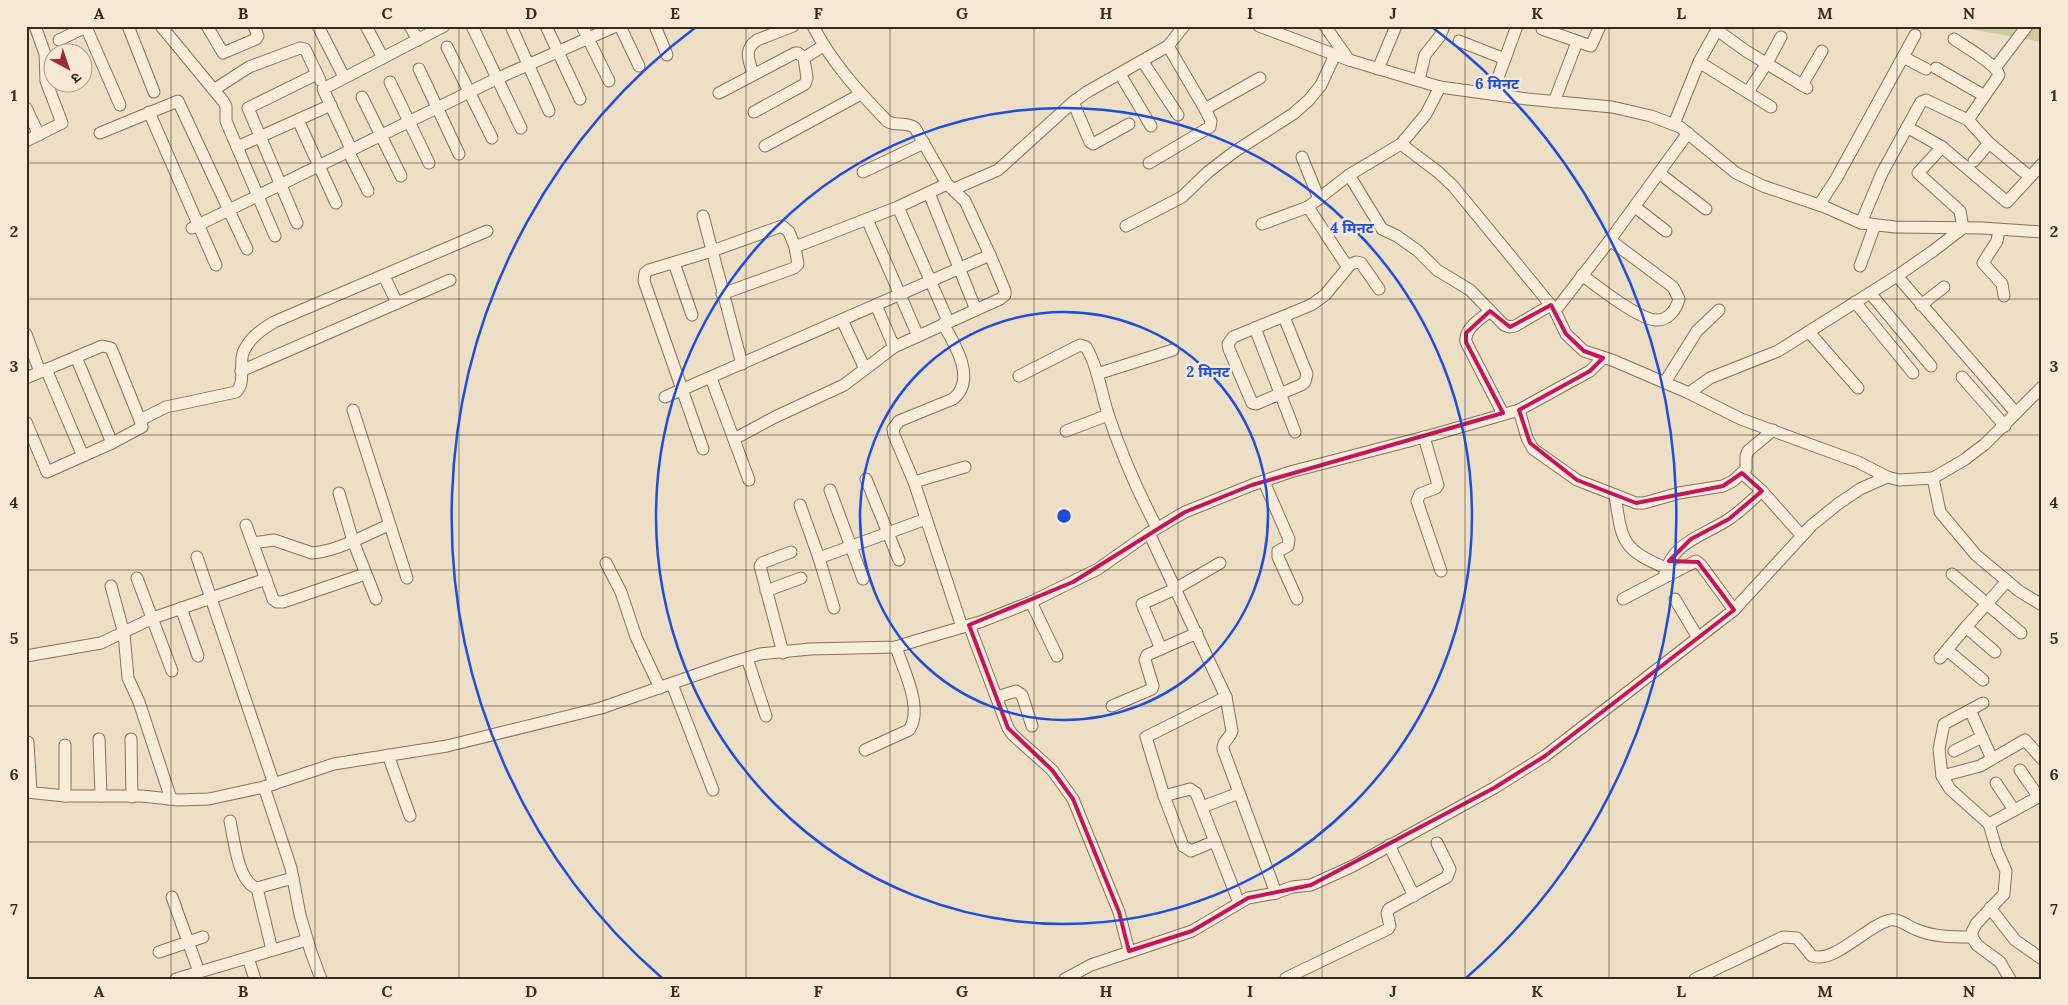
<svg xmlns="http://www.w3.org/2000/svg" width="2068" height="1005" viewBox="0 0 2068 1005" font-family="Lora,'Noto Sans Devanagari',serif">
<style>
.green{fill:#cacc9a}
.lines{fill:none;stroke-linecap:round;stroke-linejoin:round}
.minor-casing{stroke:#89705c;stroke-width:13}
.minor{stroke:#f8edda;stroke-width:11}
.marked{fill:none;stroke:#c2185b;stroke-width:4;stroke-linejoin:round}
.grid{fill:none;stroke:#392a20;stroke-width:1;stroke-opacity:0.55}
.ring{fill:none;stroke:#1d4ed8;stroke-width:2.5}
.centre{fill:#1d4ed8;stroke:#f5e9d6;stroke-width:2.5}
.ring-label{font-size:15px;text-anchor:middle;font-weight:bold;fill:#1d4ed8;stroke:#f5e9d6;stroke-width:5;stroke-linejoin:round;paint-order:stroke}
.neatline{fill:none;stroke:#392a20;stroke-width:2}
.grid-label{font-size:16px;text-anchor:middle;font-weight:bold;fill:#392a20}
</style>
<rect width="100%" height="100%" fill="#eddfc6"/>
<!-- green -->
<path class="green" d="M1953,26H2042V42Z"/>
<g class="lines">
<defs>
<g id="minor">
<path d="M128,26L154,92"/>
<path d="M161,26L223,101L226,106V121L275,236"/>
<path d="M207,26L223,53L256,39L258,36L254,26"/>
<path d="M318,26L344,77"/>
<path d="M366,26L383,58"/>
<path d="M410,26L418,40"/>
<path d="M472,26L521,128"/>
<path d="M511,26L549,111"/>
<path d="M546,26L580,99"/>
<path d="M582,26L609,81"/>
<path d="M620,26L639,66"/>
<path d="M655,26L667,55"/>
<path d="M1259,26L1349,60L1440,87L1527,99L1612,107L1651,116L1680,127L1736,173L1763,186L1825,207L1861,223L1895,227L1982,228L2042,232"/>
<path d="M1325,26L1349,60"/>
<path d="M86,27L120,105"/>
<path d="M1542,29L1591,46L1600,26"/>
<path d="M1717,30L1746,51L1807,88"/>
<path d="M59,40L88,26"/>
<path d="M1459,41L1505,59"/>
<path d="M1168,46L1205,109L1260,78"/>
<path d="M447,47L492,138"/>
<path d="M1903,57L1926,69"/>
<path d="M1143,62L1178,115"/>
<path d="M1699,62L1771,107"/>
<path d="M1936,68L1983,95"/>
<path d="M1995,68L2027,26"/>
<path d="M419,69L459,154"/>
<path d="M1378,69L1396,26"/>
<path d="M753,74C749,60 743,50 757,40L793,26"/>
<path d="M1120,74L1151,126"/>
<path d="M1419,80L1425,55L1440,36L1444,26"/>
<path d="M390,82L429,163"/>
<path d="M1802,85L1822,51"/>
<path d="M215,89L249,67L300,48L305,49L320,80"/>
<path d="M1748,92L1767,63L1781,37"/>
<path d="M719,93L795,53H798L804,58"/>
<path d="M1492,94L1517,26"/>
<path d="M362,97L401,176"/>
<path d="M1073,102L1090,142L1093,144L1129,124"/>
<path d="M1554,102L1577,42"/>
<path d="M26,108L39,135"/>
<path d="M149,112L216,265"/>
<path d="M754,112L805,84L807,78L804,58L823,46"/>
<path d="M298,120L336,203"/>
<path d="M1968,120L1989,143L2030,177"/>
<path d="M1674,124L1699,62L1719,26"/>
<path d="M1907,127L1942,147L2007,202L2042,164"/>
<path d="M100,133L178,101L247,249"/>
<path d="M26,141L62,123L46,81L45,54L35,26"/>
<path d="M1401,144L1438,172L1453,186L1554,309"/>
<path d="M765,146L861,94"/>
<path d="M237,147L331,105"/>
<path d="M351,149L323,89L444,26"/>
<path d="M348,151L368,191"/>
<path d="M1302,157L1319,199"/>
<path d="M1974,161L1989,143"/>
<path d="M1149,163L1210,127L1211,121L1205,109"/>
<path d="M863,172L924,143"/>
<path d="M1659,173L1706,209"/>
<path d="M1349,175L1382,229L1397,236L1418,251L1437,270L1470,290L1504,325L1510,327L1515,326L1551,305"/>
<path d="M954,189L998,170L1073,102L1087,92L1168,46L1184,26"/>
<path d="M929,193L976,310"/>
<path d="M1819,205L1836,179L1915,35"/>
<path d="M898,207L948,321"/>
<path d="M1308,207L1347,266L1356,262L1361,263L1379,289"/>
<path d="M1635,207L1666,231"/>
<path d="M703,216L742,364"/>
<path d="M867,219L918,336"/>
<path d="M297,223L248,108L317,74"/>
<path d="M1861,223L1882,173L1921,102L1926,100L1968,120L1999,75C1997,65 1964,46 1954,39"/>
<path d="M1262,224L1308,207L1349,175L1401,144L1426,114L1440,87"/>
<path d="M1126,226L1182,197L1208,172L1234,152L1293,114L1309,100L1321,85L1335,55"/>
<path d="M192,228L496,79L616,26"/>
<path d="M1999,230L1997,241L1983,263L2002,284L2004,296"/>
<path d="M674,263L692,315"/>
<path d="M1860,266L1875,225"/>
<path d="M1582,275C1598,287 1637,318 1655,320C1668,321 1676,310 1679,299L1673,287L1610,240"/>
<path d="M384,276L397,303"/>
<path d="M1897,276L2016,413"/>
<path d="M1870,293L1931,366"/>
<path d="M722,294L794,268L798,264L795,247"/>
<path d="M1855,302L1913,373"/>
<path d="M876,305L894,347"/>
<path d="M1921,305L1944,287"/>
<path d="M1490,311C1481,319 1464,328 1466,342L1503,414"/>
<path d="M1284,317L1307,374L1305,382L1301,385L1256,404L1252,403L1229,349L1228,344L1233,337L1311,305L1325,295L1349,266"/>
<path d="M842,320L865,369"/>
<path d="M943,324C955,344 977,380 953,399L899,421L893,429L894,435L914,482L962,627"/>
<path d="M1255,328L1295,432"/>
<path d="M1809,332L1858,388"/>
<path d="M26,334L40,372"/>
<path d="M76,357L112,443"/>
<path d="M46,369L83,456"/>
<path d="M241,371L450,280"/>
<path d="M1097,374L1173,350"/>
<path d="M1019,376L1080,345L1086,347C1098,367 1101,392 1108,414C1121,453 1138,492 1157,528"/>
<path d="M1962,377L2005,426"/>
<path d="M26,378L102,346L111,348L140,420"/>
<path d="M711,378L749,480"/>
<path d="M1665,382L1697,331L1719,310"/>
<path d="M1689,393L1710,378L1778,351L1897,276L1933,251L1963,228L1960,211L1918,173L1942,147"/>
<path d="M665,397L990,255L965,201L947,184L915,128C906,121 895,127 887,121C859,92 832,63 813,26"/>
<path d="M353,410L407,578"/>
<path d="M1519,410L1527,438L1533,449L1577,480L1636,503H1644L1679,493L1723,486L1733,481L1746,469V456L1748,451L1773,430"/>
<path d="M26,422L47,472L112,443L142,427L140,420L166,407L236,392C246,383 239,365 243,353C249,338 261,330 274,322L487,231"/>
<path d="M1066,431L1108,415"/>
<path d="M1424,437L1438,485L1436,488L1420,494L1417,501L1441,571"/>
<path d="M734,439L775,417L844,385L894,347L1000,299L1005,295V291L990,255"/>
<path d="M703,449L644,281L645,273L649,270L712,251L782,226L789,232L795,247L898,207L947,184"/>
<path d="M1742,473L1762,491L1802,536"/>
<path d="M1887,477L1899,480L1933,478L1940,512L1976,555L2019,591L2042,605"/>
<path d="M1933,478L1964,460L1985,444L2042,387"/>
<path d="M866,479L899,560"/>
<path d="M914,482L965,467"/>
<path d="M1264,482L1289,539L1288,546L1278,551V557L1297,599"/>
<path d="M830,490L863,579"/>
<path d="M339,493L353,541L376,599"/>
<path d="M1615,495C1622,541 1621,549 1666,568"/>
<path d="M800,505L819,558L834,608"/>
<path d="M246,525L273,599L277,602H283L365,574"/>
<path d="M1149,533L1226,697L1232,731C1230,739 1222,741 1223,749L1276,893"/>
<path d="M253,543L274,540L312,553C336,552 367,534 389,525"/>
<path d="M197,557L274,784"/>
<path d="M819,558L926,519"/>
<path d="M606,563L621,592L636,637L660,688"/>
<path d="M1952,574L2021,633"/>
<path d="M1664,577C1672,541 1702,537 1729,519C1741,511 1751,501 1762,491"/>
<path d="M137,578L172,671"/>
<path d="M111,586L124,634L128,678L139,702L171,799"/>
<path d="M766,591L801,578"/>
<path d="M1623,599L1696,561L1701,565L1734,610"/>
<path d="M1675,599L1698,638"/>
<path d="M1031,602L1057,656"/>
<path d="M181,608L198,656"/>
<path d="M969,625L1008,728L1013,735L1052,770L1073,799L1119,912L1129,951"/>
<path d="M1161,649L1142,604L1175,589L1220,563"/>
<path d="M1947,650L1983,680"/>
<path d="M1995,652L1966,627L2007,581"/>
<path d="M783,653L760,566L762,563L791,552"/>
<path d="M26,656L101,643L153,618L266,579"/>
<path d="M747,658L766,716"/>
<path d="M1940,658L1966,627"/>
<path d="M672,684L713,790"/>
<path d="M997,697L1016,691L1022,695L1032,726"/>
<path d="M1112,706L1152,689L1153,686L1145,660L1147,655L1197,633"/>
<path d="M1970,710L1992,759"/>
<path d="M99,739L101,796"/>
<path d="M131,739L132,797"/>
<path d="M28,742L31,792"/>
<path d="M65,745V796"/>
<path d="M865,750L909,730C924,709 903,669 896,647"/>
<path d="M1954,751L1982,737"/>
<path d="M388,755L410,816"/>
<path d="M2020,770L2038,796"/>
<path d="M1942,776L1939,749L1944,724L1983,703"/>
<path d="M1996,783L2014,810"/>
<path d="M264,787L291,868L300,915L311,952L321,979"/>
<path d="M26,792L65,796H142L178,800L209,799L264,787L334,764L447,746L601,708L733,662L760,654L810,649L896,647L915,641L980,622L1031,602L1098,569L1149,533L1185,512L1252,485L1290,472L1436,434L1519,410L1590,371L1603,358"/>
<path d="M1164,796L1190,789L1196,793L1239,903"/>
<path d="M1202,807L1239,793"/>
<path d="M230,821C234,839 238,883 257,888L293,878"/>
<path d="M1989,824L1950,789L1942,776L1980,766L2025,740L2042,759"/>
<path d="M1215,841L1191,851L1183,846L1164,796L1146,737L1226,697"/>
<path d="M1389,845L1414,896"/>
<path d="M257,888L272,950"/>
<path d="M172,897L199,972"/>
<path d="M1990,908L2015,940L2042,959"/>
<path d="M159,952L203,937"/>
<path d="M248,958L255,979"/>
<path d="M1286,978L1388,929L1390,926L1387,913L1389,909L1447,877L1450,869L1437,843"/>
<path d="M176,979L307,940"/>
<path d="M1065,979L1091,965L1192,931L1248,898L1276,893L1292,887L1311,885L1353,866L1494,788L1545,756L1734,610L1812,525L1838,504L1860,489L1887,477L1858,462L1741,419L1689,393L1612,360L1584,351L1566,334L1555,311L1610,240L1688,133"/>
<path d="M1695,979L1783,937L1797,938L1812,956C1834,964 1868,925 1890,920C1899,918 1907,926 1915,929C1933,937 1952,937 1972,937"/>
<path d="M2010,979L2000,962L1977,945L1972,937V932L1976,924L2004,894L2006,871L1997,851L1989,824L2042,795"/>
</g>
</defs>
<!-- minor casing -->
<use href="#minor" class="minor-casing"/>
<!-- minor -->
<use href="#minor" class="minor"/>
</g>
<!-- marked area -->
<path class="marked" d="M1551,305L1566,334L1584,351L1603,358L1590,371L1519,410L1530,443L1577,480L1636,503L1723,486L1742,473L1762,491L1729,519L1691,539L1669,561L1698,562L1734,610L1545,756L1494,788L1311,885L1248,898L1192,931L1129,951L1119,912L1073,799L1052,770L1008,728L969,625L1073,582L1185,512L1252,485L1503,413L1466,342V333L1490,311L1510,327Z"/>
<!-- grid -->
<path class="grid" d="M171,26V979M315,26V979M459,26V979M603,26V979M746,26V979M890,26V979M1034,26V979M1178,26V979M1322,26V979M1465,26V979M1609,26V979M1753,26V979M1897,26V979M26,163H2042M26,299H2042M26,435H2042M26,570H2042M26,706H2042M26,842H2042"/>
<!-- distance rings -->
<g class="ring">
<circle cx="1064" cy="516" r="204"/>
<circle cx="1064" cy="516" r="408"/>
<path d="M662 978A612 612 0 0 1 696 27M1432 27A612 612 0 0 1 1466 978"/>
</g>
<circle cx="1064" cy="516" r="8" class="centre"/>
<g class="ring-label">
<text x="1497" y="89">6 मिनट</text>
<text x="1352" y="233">4 मिनट</text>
<text x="1208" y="377">2 मिनट</text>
</g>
<!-- border -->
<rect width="2068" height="1005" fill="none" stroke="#f5e9d6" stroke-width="55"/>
<!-- north arrow -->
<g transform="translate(68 68) rotate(140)"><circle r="24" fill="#f5e9d6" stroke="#aa9d8d"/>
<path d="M0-4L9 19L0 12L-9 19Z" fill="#962e37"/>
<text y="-8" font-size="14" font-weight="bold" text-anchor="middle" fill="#392a20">उ</text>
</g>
<rect x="28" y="28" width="2012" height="950" class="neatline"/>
<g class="grid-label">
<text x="99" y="19">A</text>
<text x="243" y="19">B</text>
<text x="387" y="19">C</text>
<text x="531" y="19">D</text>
<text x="675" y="19">E</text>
<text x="818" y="19">F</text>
<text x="962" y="19">G</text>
<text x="1106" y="19">H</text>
<text x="1250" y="19">I</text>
<text x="1393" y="19">J</text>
<text x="1537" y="19">K</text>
<text x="1681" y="19">L</text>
<text x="1825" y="19">M</text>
<text x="1969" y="19">N</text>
<text x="14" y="101">1</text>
<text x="2054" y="101">1</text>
<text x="14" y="237">2</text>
<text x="2054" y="237">2</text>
<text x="14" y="372">3</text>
<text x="2054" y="372">3</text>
<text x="14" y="508">4</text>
<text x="2054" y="508">4</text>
<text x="14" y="644">5</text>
<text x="2054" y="644">5</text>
<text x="14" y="780">6</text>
<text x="2054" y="780">6</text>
<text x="14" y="915">7</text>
<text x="2054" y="915">7</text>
<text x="99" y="997">A</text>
<text x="243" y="997">B</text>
<text x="387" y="997">C</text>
<text x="531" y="997">D</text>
<text x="675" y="997">E</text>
<text x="818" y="997">F</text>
<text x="962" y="997">G</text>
<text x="1106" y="997">H</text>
<text x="1250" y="997">I</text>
<text x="1393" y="997">J</text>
<text x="1537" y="997">K</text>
<text x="1681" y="997">L</text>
<text x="1825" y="997">M</text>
<text x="1969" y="997">N</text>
</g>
</svg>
